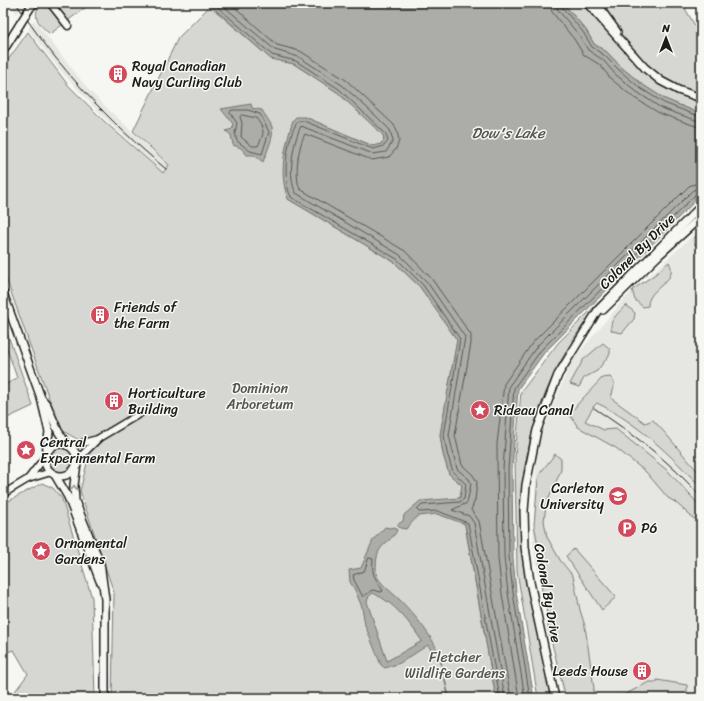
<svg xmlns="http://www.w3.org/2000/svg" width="704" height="701" viewBox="0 0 704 701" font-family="Sriracha,sans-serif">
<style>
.built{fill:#e6e6e2}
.green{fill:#d6d6d2;stroke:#797977}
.water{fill:#acaca9;stroke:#727271;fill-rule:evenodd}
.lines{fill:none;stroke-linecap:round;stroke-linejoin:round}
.shore{stroke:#565654;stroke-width:1}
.stream{stroke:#727271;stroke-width:1.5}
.minor-casing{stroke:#1c1c1c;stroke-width:9}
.major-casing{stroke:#1c1c1c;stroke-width:10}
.minor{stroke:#f6f6f2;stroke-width:6}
.major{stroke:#f6f6f2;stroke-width:7}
.tram{stroke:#1c1c1c;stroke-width:1}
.major-bridge-casing{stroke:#1c1c1c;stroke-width:10;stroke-linecap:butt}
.major-bridge{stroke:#f6f6f2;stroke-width:7}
.oneway{stroke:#949492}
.labels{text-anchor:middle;stroke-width:3;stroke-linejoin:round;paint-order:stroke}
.poi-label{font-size:14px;fill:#1c1c1c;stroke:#f6f6f2;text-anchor:start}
.street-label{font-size:14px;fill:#1c1c1c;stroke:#f6f6f2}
.park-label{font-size:14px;fill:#545453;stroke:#f6f6f2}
.water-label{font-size:15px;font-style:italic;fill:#565654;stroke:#f6f6f2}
</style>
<rect width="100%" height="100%" fill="#f6f6f2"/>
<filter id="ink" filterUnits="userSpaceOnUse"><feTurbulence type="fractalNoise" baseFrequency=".025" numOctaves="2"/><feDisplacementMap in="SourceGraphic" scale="8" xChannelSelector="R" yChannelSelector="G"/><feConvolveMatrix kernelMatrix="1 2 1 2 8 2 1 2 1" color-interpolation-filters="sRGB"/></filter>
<g filter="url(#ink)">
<!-- built -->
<g class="built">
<path d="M10,3H22L23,5L17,14Z"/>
<path d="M34,20L88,89L110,111L169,166L163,173L104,118L60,70L28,29Z"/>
<path d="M701,228V698H563L533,545L537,446L571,362L624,299Z"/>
</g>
<!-- green -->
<g class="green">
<path d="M40,3H89L86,7L50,34C38,24 32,17 40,3Z"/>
<path d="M563,3H682L699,33L701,43V114L665,99L643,85L621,67L607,52L594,44L586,30Z"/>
<path d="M210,6L271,59L294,64L337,92L383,135L384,140L381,144L373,146L305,117L288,199L394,262L420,287L457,340L440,435L443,454L449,474L462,485L460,498L496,698H112L114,593L80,491L88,459L80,441L60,429L3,270V67L28,32L68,85L106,123L163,173L169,165L133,131L178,38Z"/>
<path d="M701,200V202C665,238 625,273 593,312C541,377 514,464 522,547C527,598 541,648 551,698H538L517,571L515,457L521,392L558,343Z"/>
<path d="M701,230V247L695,245L693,240Z"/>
<path d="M669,262C680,283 648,286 648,306L643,307L635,300L632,290L657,273Z"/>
<path d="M626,305L635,313L634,319L622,333L612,331C607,321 620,312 626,305Z"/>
<path d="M3,321L33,406L3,420V386L17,378L3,337Z"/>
<path d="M603,343L610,349V354L597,371L584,378L579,387L570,384L583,360Z"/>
<path d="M610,377L613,380L614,387L611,398L645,423L653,420C670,437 684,457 701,475V487C670,455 638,423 597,403L594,406L585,421L604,430L616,429L668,471L700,506V514L694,519L675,502L668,498L646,472L616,448L578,427L570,415C574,406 594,387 602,378Z"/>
<circle cx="61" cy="460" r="13"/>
<path d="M555,454L561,459V470L546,505L544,521L547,537L560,560L573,576L580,610L585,626L594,688L593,696L590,698H566L548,628L546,606L542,592L539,550L534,525L538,479L541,472Z"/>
<path d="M42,483L53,488L62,499L92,598L95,698H10L28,674L14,650L3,653V608L5,606L3,602V504Z"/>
<path d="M574,549L616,597L602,610L566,556Z"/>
<path d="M657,680L687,685V698H622V696L649,682H657Z"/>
</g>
<!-- water -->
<g class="water">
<path d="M208,3H563L586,30L594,44L607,52L621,67L643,85L665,99L701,114V195L544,353L518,389L512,469L513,557L516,592L534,698H496L465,524L437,514L418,516L406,529L400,528L397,525L403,521L404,515L420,501L460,498L462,485L449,474L443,454L440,435L457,340L420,287L394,262L288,199C278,172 285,147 293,120L296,117H305L373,146L381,144L384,140L383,135L337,92L294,64L271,59Z"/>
<path d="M251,104L252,108L262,110C265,116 270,121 272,127C275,135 266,154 263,162L254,155H247L241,148L233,145L231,135L226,131L232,129L233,124L221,109Z"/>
<path d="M385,527L390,528L395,527L397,530C394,539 382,543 378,553C376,560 375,571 378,578C383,586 393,593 400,600C413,613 436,640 440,658H436L428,645L400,663L385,668L381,665L365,625L362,607L355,590L350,582L349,570L361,568L373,540ZM373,593C395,603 409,622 422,641L387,661L367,602L369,596Z"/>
</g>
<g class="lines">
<!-- shore -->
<g class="shore">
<path d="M213,3L272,55L296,61L339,89L386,134L388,141L384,146L373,149L304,121H298C286,138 282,179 291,197L397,259L423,285L460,339L444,435L447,453L453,472L466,484L464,499L460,502L422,505L417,510L419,512L438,511L468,523L500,698"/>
<path d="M220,3L275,50L299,57L342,85L376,116L390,130L393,141L386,152L373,154L301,126C293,142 287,177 296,193L400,255L427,282L465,337L449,435L457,469L469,479L471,484L467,503L452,510L469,516L474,523L505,698"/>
<path d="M230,3L277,45L300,51L346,80L394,125L397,131L399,141L396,149L389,157L372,160L305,134C298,146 294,177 300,189L405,251L431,278L471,335V343L455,435L462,465L473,475L477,482L475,500L471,510L479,521L511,698"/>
<path d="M550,3L552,12L574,39L584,55L600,65L611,79L633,97L659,113L701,128"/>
<path d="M556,3L558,10L579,35L588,50L603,60L615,74L637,92L661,108L701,122"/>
<path d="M561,3L562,7L583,32L592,47L605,56L619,70L640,88L664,103L701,117"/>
<path d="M232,110H248L260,114L269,132L262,154L250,151L237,141L235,133L237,123L230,113Z"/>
<path d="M242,115L256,118C266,131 264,133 258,146H252L241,137L242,123L240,117Z"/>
<path d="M369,558L373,559C371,576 376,578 383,591L381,592L372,590L363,597L354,580L353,575L364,571Z"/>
<path d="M519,698L502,594L498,558L497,444L504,384L533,342L689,186L701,182"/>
<path d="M525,698L508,593L504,557L503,469L509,386L537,346L693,190L701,188"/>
<path d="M530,698L513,593L509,557L508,469L514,388L541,350L696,194L701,193"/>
</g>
<!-- stream -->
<path class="stream" d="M440,658L449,698"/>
<defs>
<g id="minor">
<path d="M50,3L68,26"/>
<path d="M70,446L98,439"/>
<path d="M77,460L99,438L141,413"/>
<path d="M28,479L45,457"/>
<path d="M3,494L28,479L51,472"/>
</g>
<g id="major">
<path d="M587,3L645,68L661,81L678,90L701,98"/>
<path d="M596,3L617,32"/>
<path d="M30,8L34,3"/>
<path d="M3,51L20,24"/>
<path d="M3,293L41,398L49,432L46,453"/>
<path d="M603,310L659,255L701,217"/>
<path d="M41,398L47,405L58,431L67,445"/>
<circle cx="61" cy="460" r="16"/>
<path d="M77,464L74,485L75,501L100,563L105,599V698"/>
<path d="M55,475L68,497L100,581"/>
<path d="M555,698L530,582L525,547L524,511L526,485L537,430L558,375L598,310L701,206"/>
</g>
</defs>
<!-- minor casing -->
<use href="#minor" class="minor-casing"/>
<!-- major casing -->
<use href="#major" class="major-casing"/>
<!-- minor -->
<use href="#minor" class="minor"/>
<!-- major -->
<use href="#major" class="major"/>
<!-- tram -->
<g class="tram">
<path d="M16,3C56,65 109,122 166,169"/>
<path d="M594,408C633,434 670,461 701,497"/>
</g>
<defs>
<path id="major-bridge" d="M20,24L30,8"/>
</defs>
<!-- major-bridge casing -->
<use href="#major-bridge" class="major-bridge-casing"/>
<!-- major-bridge -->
<use href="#major-bridge" class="major-bridge"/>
</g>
<!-- one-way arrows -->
<defs><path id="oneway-chevron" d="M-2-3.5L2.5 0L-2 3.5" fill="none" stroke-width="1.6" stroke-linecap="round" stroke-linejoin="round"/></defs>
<use class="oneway" href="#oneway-chevron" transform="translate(74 488) rotate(-92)"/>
</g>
<!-- icons -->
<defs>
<symbol id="building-disc" viewBox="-11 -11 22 22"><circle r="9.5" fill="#d1495b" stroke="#f6f6f2"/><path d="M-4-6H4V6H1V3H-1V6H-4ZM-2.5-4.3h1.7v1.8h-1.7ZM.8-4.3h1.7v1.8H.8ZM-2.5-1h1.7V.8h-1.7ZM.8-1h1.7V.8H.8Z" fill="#fff"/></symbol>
<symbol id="sight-disc" viewBox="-11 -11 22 22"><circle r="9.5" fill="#d1495b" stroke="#f6f6f2"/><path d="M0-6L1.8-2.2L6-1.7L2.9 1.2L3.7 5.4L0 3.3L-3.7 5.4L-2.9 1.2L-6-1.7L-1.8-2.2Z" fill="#fff"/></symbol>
<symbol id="university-disc" viewBox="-11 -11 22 22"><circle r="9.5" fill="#d1495b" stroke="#f6f6f2"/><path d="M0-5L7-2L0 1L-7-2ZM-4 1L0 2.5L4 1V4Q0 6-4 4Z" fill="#fff"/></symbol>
<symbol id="parking-disc" viewBox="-11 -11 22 22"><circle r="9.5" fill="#d1495b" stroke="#f6f6f2"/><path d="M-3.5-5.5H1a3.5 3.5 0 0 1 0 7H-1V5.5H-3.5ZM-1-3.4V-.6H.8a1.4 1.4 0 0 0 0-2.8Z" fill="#fff"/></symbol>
</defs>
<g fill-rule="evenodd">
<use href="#building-disc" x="107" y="63" width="22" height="22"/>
<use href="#building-disc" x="89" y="304" width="22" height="22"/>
<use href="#building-disc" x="103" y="390" width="22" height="22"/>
<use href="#sight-disc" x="469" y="399" width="22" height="22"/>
<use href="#sight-disc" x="15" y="439" width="22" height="22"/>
<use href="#university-disc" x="607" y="485" width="22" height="22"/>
<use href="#parking-disc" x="616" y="517" width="22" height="22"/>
<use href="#sight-disc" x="30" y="540" width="22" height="22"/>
<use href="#building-disc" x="631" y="660" width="22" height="22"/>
</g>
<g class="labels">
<!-- poi labels -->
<g class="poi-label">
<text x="132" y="71">Royal Canadian<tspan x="132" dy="16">Navy Curling Club</tspan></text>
<text x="114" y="312">Friends of<tspan x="114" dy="16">the Farm</tspan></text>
<text x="128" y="398">Horticulture<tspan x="128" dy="16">Building</tspan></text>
<text x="494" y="415">Rideau Canal</text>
<text x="40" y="447">Central<tspan x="40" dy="16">Experimental Farm</tspan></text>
<text x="604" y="493" text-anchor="end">Carleton<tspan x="604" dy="16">University</tspan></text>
<text x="641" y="533">P6</text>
<text x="55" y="548">Ornamental<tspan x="55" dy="16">Gardens</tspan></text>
<text x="628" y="676" text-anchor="end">Leeds House</text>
</g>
<!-- street labels -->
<g class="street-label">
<text transform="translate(637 251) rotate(-45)" y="5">Colonel By Drive</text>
<text transform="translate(548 593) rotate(80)" y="5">Colonel By Drive</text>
</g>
<!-- park labels -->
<g class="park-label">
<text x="260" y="393">Dominion<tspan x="260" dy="16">Arboretum</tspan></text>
<text x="455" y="662">Fletcher<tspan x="455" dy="16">Wildlife Gardens</tspan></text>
</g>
<!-- water labels -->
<g class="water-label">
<text x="508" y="138">Dow's Lake</text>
</g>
</g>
<!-- margin -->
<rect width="704" height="701" fill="none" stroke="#f6f6f2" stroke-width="16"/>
<rect x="8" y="8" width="688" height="685" fill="none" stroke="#1c1c1c" stroke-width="1.5" filter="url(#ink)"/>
<!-- north arrow -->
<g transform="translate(666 38)" stroke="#f6f6f2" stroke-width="3" paint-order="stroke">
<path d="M0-3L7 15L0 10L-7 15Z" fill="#1c1c1c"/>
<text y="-6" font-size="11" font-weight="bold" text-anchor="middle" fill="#1c1c1c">N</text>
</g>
</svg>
